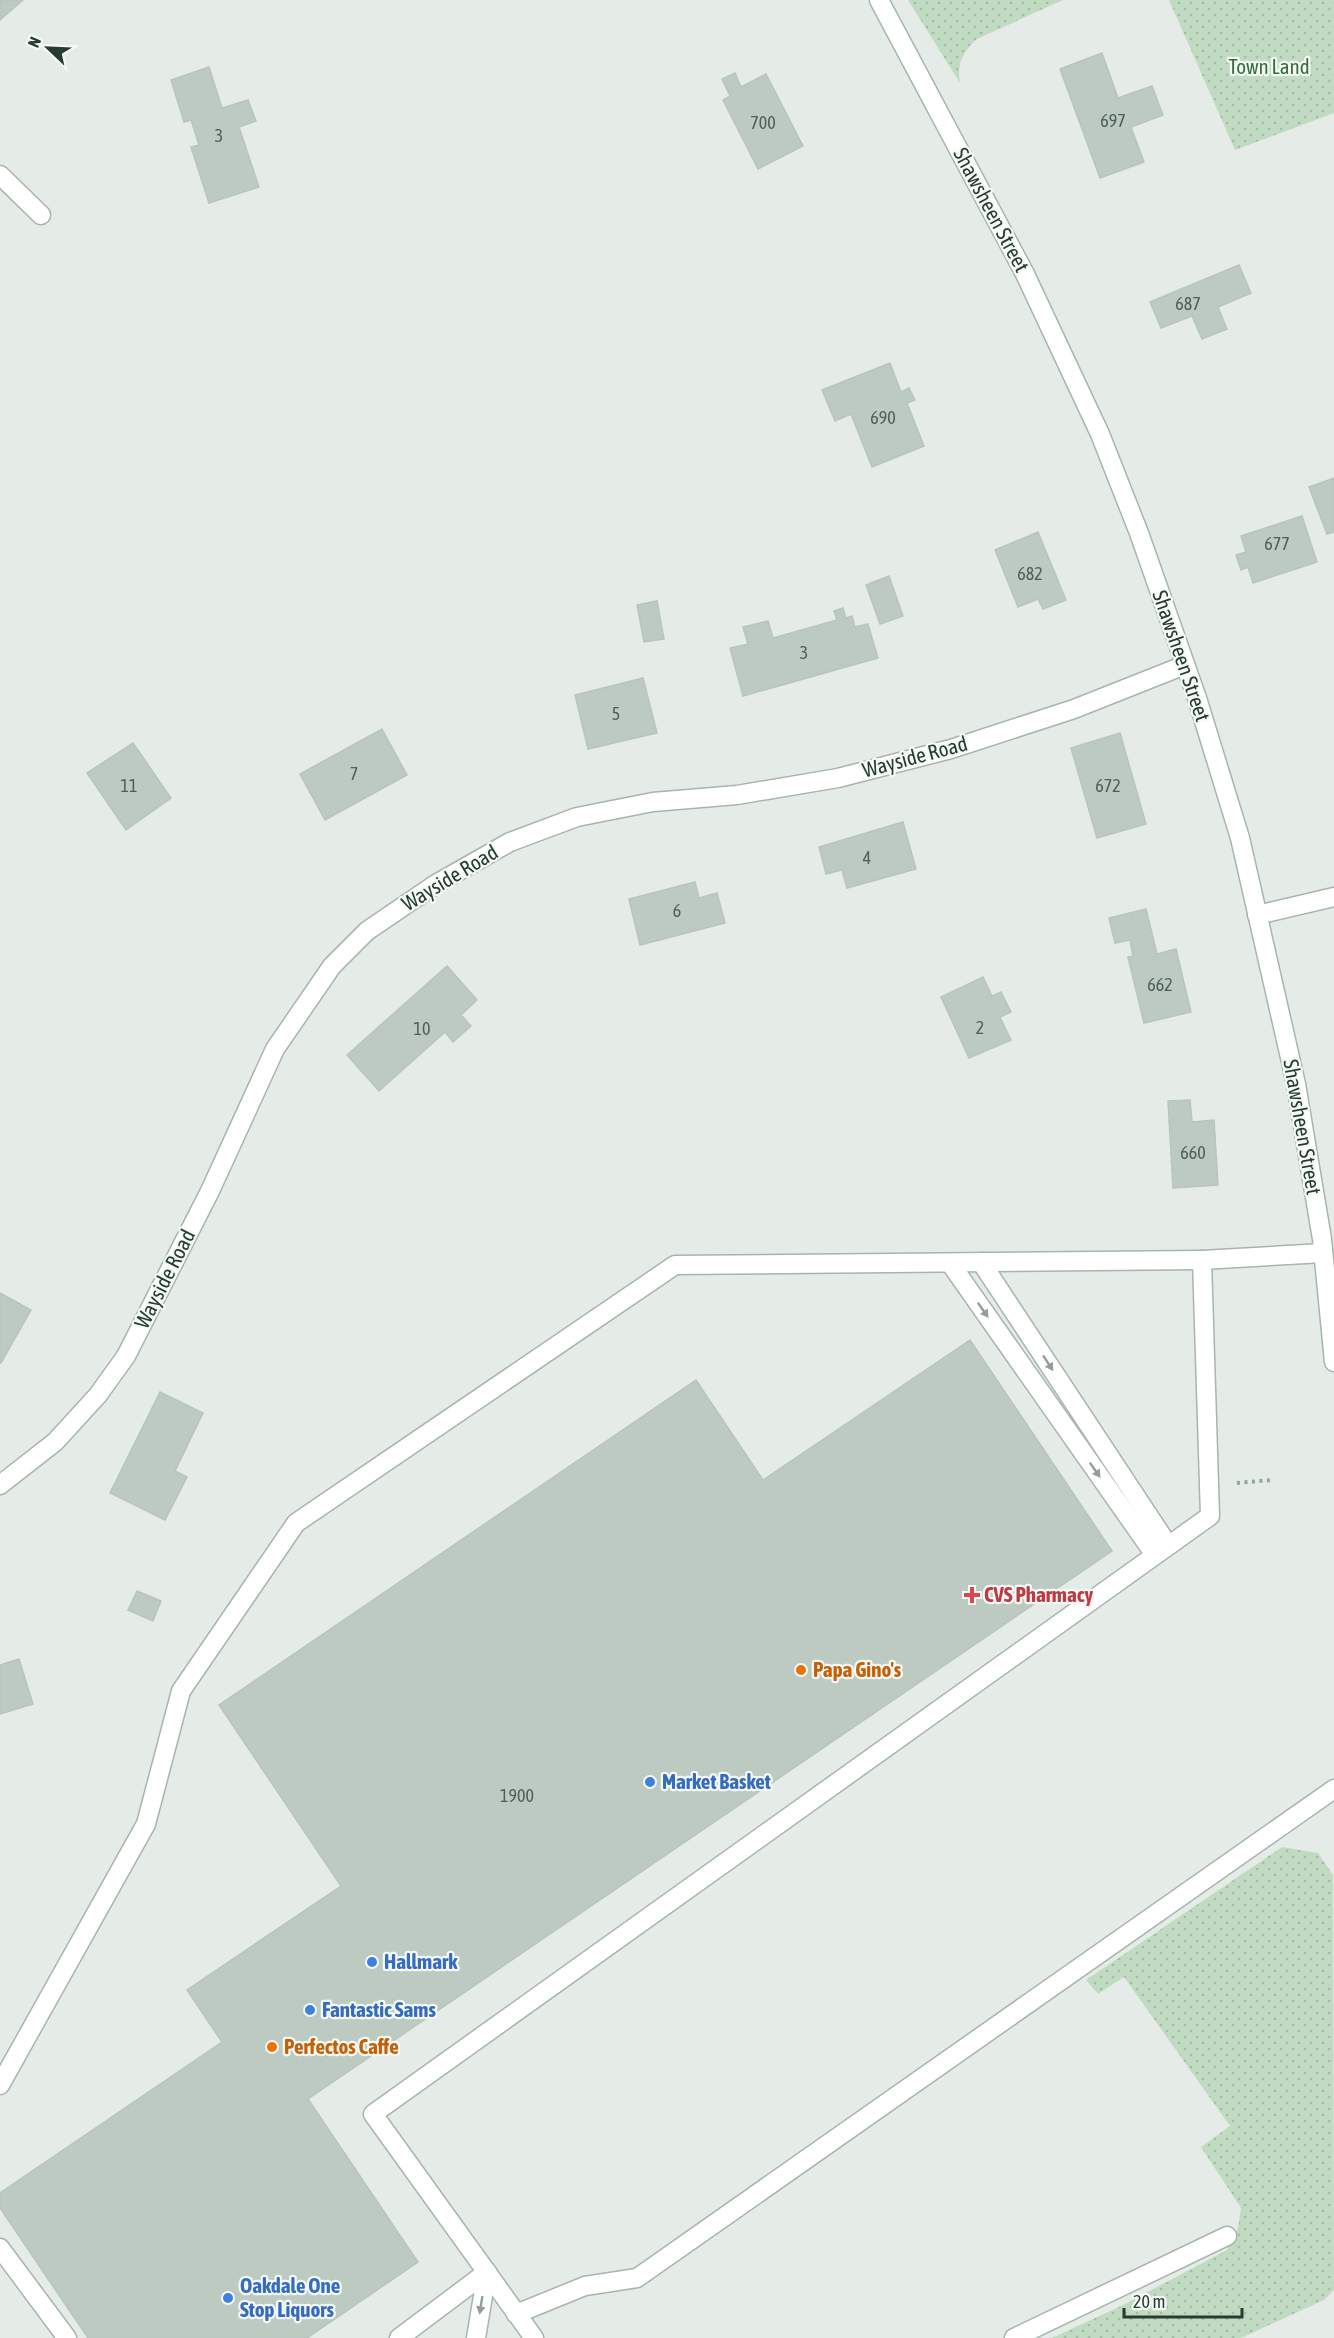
<svg xmlns="http://www.w3.org/2000/svg" width="1334" height="2338" viewBox="0 0 1334 2338" font-family="'Asap Condensed',sans-serif">
<style>
.grass{fill:url(#grass-dots)}
.building{fill:#bdcac2;stroke:#b8c5bc;stroke-width:1.5}
.lines{fill:none;stroke-linecap:round;stroke-linejoin:round}
.service-casing{stroke:#a8b4ac;stroke-width:21}
.minor-casing{stroke:#a8b4ac;stroke-width:21}
.secondary-casing{stroke:#a4b7ac;stroke-width:21}
.path{stroke:#89ac98;stroke-width:4;stroke-dasharray:3 4.5;stroke-linecap:butt}
.service{stroke:#fff;stroke-width:18}
.minor{stroke:#fff;stroke-width:18}
.secondary{stroke:#fff;stroke-width:18}
.oneway{fill:#929e98}
.health-dot{fill:#e0444e;stroke:#f5f9f6;stroke-width:2}
.food-dot{fill:#e8710a;stroke:#f5f9f6;stroke-width:2}
.shop-dot{fill:#3f7fe0;stroke:#f5f9f6;stroke-width:2}
.labels{text-anchor:middle;stroke-width:4.5;stroke-linejoin:round;paint-order:stroke}
.number-label{font-size:18px;fill:#4c6054}
.park-label{font-size:21px;fill:#356e3c;stroke:#f5f9f6}
.street-label{font-size:21px;fill:#263c30;stroke:#f5f9f6}
.health-label{font-size:21px;font-weight:bold;fill:#be3a42;stroke:#f5f9f6;text-anchor:start}
.food-label{font-size:21px;font-weight:bold;fill:#c56008;stroke:#f5f9f6;text-anchor:start}
.shop-label{font-size:21px;font-weight:bold;fill:#366cbe;stroke:#f5f9f6;text-anchor:start}
</style>
<defs>
<pattern id="grass-dots" width="8" height="8" patternUnits="userSpaceOnUse" patternTransform="scale(1.5)"><rect width="8" height="8" fill="#c0dbc1"/><path d="M2 2h.1M6 6h.1" fill="none" stroke="#a5bda6" stroke-width="1.8" stroke-linecap="round"/></pattern>
</defs>
<rect width="100%" height="100%" fill="#e5ece7"/>
<!-- grass -->
<g class="grass">
<path d="M908,0H1063L977,39C962,52 957,64 960,83Z"/>
<path d="M1169,0H1334V113L1235,150Z"/>
<path d="M1282,1847L1318,1853L1333,1875L1334,2290L1324,2300L1241,2338H1052L1123,2305L1227,2250L1238,2228L1241,2208L1201,2147L1230,2126L1124,1977L1098,1994L1086,1980Z"/>
</g>
<!-- building -->
<g class="building">
<path d="M0,0H23L0,20Z"/>
<path d="M1102,53L1118,98L1152,86L1163,115L1131,127L1144,162L1100,178L1060,69Z"/>
<path d="M209,67L222,108L248,100L256,121L239,127L259,187L209,203L191,147L199,145L191,120L184,122L171,80Z"/>
<path d="M735,73L741,87L766,74L803,146L758,169L723,100L730,96L722,79Z"/>
<path d="M1239,265L1251,293L1218,307L1227,329L1202,339L1192,316L1161,328L1150,302Z"/>
<path d="M890,363L901,392L909,388L915,400L907,403L924,446L872,467L851,414L835,421L822,390Z"/>
<path d="M1334,478V532L1327,534L1309,487Z"/>
<path d="M1302,516L1317,562L1253,583L1248,567L1241,570L1236,555L1246,552L1241,536Z"/>
<path d="M1038,532L1066,600L1043,609L1038,599L1018,607L995,550Z"/>
<path d="M889,576L903,616L880,624L866,585Z"/>
<path d="M657,601L664,639L644,642L637,605Z"/>
<path d="M843,608L846,618L852,616L855,627L868,624L878,658L743,696L730,648L748,644L743,627L768,621L773,638L837,620L834,611Z"/>
<path d="M643,678L657,733L588,749L575,695Z"/>
<path d="M382,729L407,775L325,820L300,774Z"/>
<path d="M1120,733L1146,824L1097,838L1071,748Z"/>
<path d="M133,743L171,798L126,830L87,773Z"/>
<path d="M903,822L916,869L847,888L842,870L826,874L819,847Z"/>
<path d="M695,882L699,898L717,893L725,923L640,945L629,899Z"/>
<path d="M1146,909L1157,954L1176,949L1191,1012L1144,1023L1128,957L1133,956L1130,940L1115,943L1109,918Z"/>
<path d="M447,966L477,1000L461,1015L471,1026L453,1042L445,1032L379,1091L347,1055Z"/>
<path d="M983,977L992,996L1001,992L1011,1012L1000,1017L1011,1040L969,1058L941,997Z"/>
<path d="M1190,1100L1192,1122L1214,1120L1218,1185L1173,1188L1168,1101Z"/>
<path d="M0,1293L31,1310L1,1363L0,1362Z"/>
<path d="M970,1340L1112,1551L308,2099L418,2262L307,2338H88L0,2208V2193L222,2042L187,1990L341,1886L219,1705L696,1380L763,1480Z"/>
<path d="M160,1392L203,1413L175,1471L187,1477L165,1520L110,1493Z"/>
<path d="M137,1591L161,1601L153,1621L128,1610Z"/>
<path d="M19,1659L33,1704L0,1714V1665Z"/>
</g>
<g class="lines">
<defs>
<g id="service">
<path d="M981,1262L1168,1545"/>
<path d="M950,1263L1155,1555"/>
<path d="M0,2085L146,1824L181,1691L296,1523L675,1265L1202,1260"/>
<path d="M0,2248L67,2338"/>
<path d="M516,2314L585,2286L637,2278L1334,1789"/>
<path d="M399,2338L487,2272"/>
<path d="M476,2338L487,2272"/>
<path d="M534,2338L373,2114L1210,1516L1202,1260L1323,1253"/>
<path d="M1014,2338L1227,2236"/>
</g>
<g id="minor">
<path d="M0,175L41,215"/>
<path d="M1257,915L1334,897"/>
<path d="M0,1485L55,1442L98,1395L126,1356L210,1191L275,1049L332,966L367,931L436,884L510,842L577,817L653,802L737,795L838,778L951,749L1074,709L1185,665"/>
</g>
<path id="secondary" d="M879,0L1025,274L1100,434L1139,533L1197,698L1240,838L1296,1084L1322,1239L1334,1362"/>
</defs>
<!-- service casing -->
<use href="#service" class="service-casing"/>
<!-- minor casing -->
<use href="#minor" class="minor-casing"/>
<!-- secondary casing -->
<use href="#secondary" class="secondary-casing"/>
<!-- path -->
<path class="path" d="M1237,1483L1272,1480"/>
<!-- service -->
<use href="#service" class="service"/>
<!-- minor -->
<use href="#minor" class="minor"/>
<!-- secondary -->
<use href="#secondary" class="secondary"/>
</g>
<!-- one-way arrows -->
<defs><path id="oneway-solid" d="M-6-.8H1V-3.2L6.5 0L1 3.2V.8H-6Z" transform="scale(1.5)"/></defs>
<g class="oneway">
<use href="#oneway-solid" transform="translate(983 1310) rotate(55)"/>
<use href="#oneway-solid" transform="translate(1048 1363) rotate(57)"/>
<use href="#oneway-solid" transform="translate(1095 1470) rotate(55)"/>
<use href="#oneway-solid" transform="translate(481 2305) rotate(99)"/>
</g>
<!-- markers -->
<path class="health-dot" d="M969 1586h6v6h6v6h-6v6h-6v-6h-6v-6h6z"/>
<g class="food-dot">
<circle cx="801" cy="1670" r="6"/>
<circle cx="272" cy="2047" r="6"/>
</g>
<g class="shop-dot">
<circle cx="650" cy="1782" r="6"/>
<circle cx="372" cy="1962" r="6"/>
<circle cx="310" cy="2010" r="6"/>
<circle cx="228" cy="2298" r="6"/>
</g>
<g class="labels">
<!-- number labels -->
<g class="number-label">
<text x="1113" y="127">697</text>
<text x="763" y="129">700</text>
<text x="219" y="142">3</text>
<text x="1188" y="310">687</text>
<text x="883" y="424">690</text>
<text x="1277" y="550">677</text>
<text x="1030" y="580">682</text>
<text x="804" y="659">3</text>
<text x="616" y="720">5</text>
<text x="354" y="780">7</text>
<text x="129" y="792">11</text>
<text x="1108" y="792">672</text>
<text x="867" y="864">4</text>
<text x="677" y="917">6</text>
<text x="1160" y="991">662</text>
<text x="980" y="1034">2</text>
<text x="422" y="1035">10</text>
<text x="1193" y="1159">660</text>
<text x="517" y="1802">1900</text>
</g>
<!-- park labels -->
<g class="park-label">
<text x="1269" y="74">Town Land</text>
</g>
<!-- street labels -->
<g class="street-label">
<text transform="translate(991 210) rotate(62)" y="7">Shawsheen Street</text>
<text transform="translate(1181 656) rotate(71)" y="7">Shawsheen Street</text>
<text transform="translate(915 757) rotate(-15)" y="7">Wayside Road</text>
<text transform="translate(450 878) rotate(-31)" y="7">Wayside Road</text>
<text transform="translate(1302 1127) rotate(80)" y="7">Shawsheen Street</text>
<text transform="translate(165 1279) rotate(-63)" y="7">Wayside Road</text>
</g>
<!-- health labels -->
<g class="health-label">
<text x="984" y="1602">CVS Pharmacy</text>
</g>
<!-- food labels -->
<g class="food-label">
<text x="813" y="1677">Papa Gino's</text>
<text x="284" y="2054">Perfectos Caffe</text>
</g>
<!-- shop labels -->
<g class="shop-label">
<text x="662" y="1789">Market Basket</text>
<text x="384" y="1969">Hallmark</text>
<text x="322" y="2017">Fantastic Sams</text>
<text x="240" y="2293">Oakdale One<tspan x="240" dy="24">Stop Liquors</tspan></text>
</g>
</g>
<!-- north arrow -->
<g transform="translate(48 48) rotate(293)" stroke="#f5f9f6" stroke-width="4.5" paint-order="stroke">
<path d="M0-4.5L10 22L0 15L-10 22Z" fill="#263c30"/>
<text y="-9" font-size="16" font-weight="bold" text-anchor="middle" fill="#263c30">N</text>
</g>
<!-- scale -->
<path d="M1124 2308v9h118v-9" fill="none" stroke="#263c30" stroke-width="3"/>
<text x="1133" y="2308" font-size="18" fill="#263c30" stroke="#f5f9f6" stroke-width="4.5" paint-order="stroke">20 m</text>
</svg>
